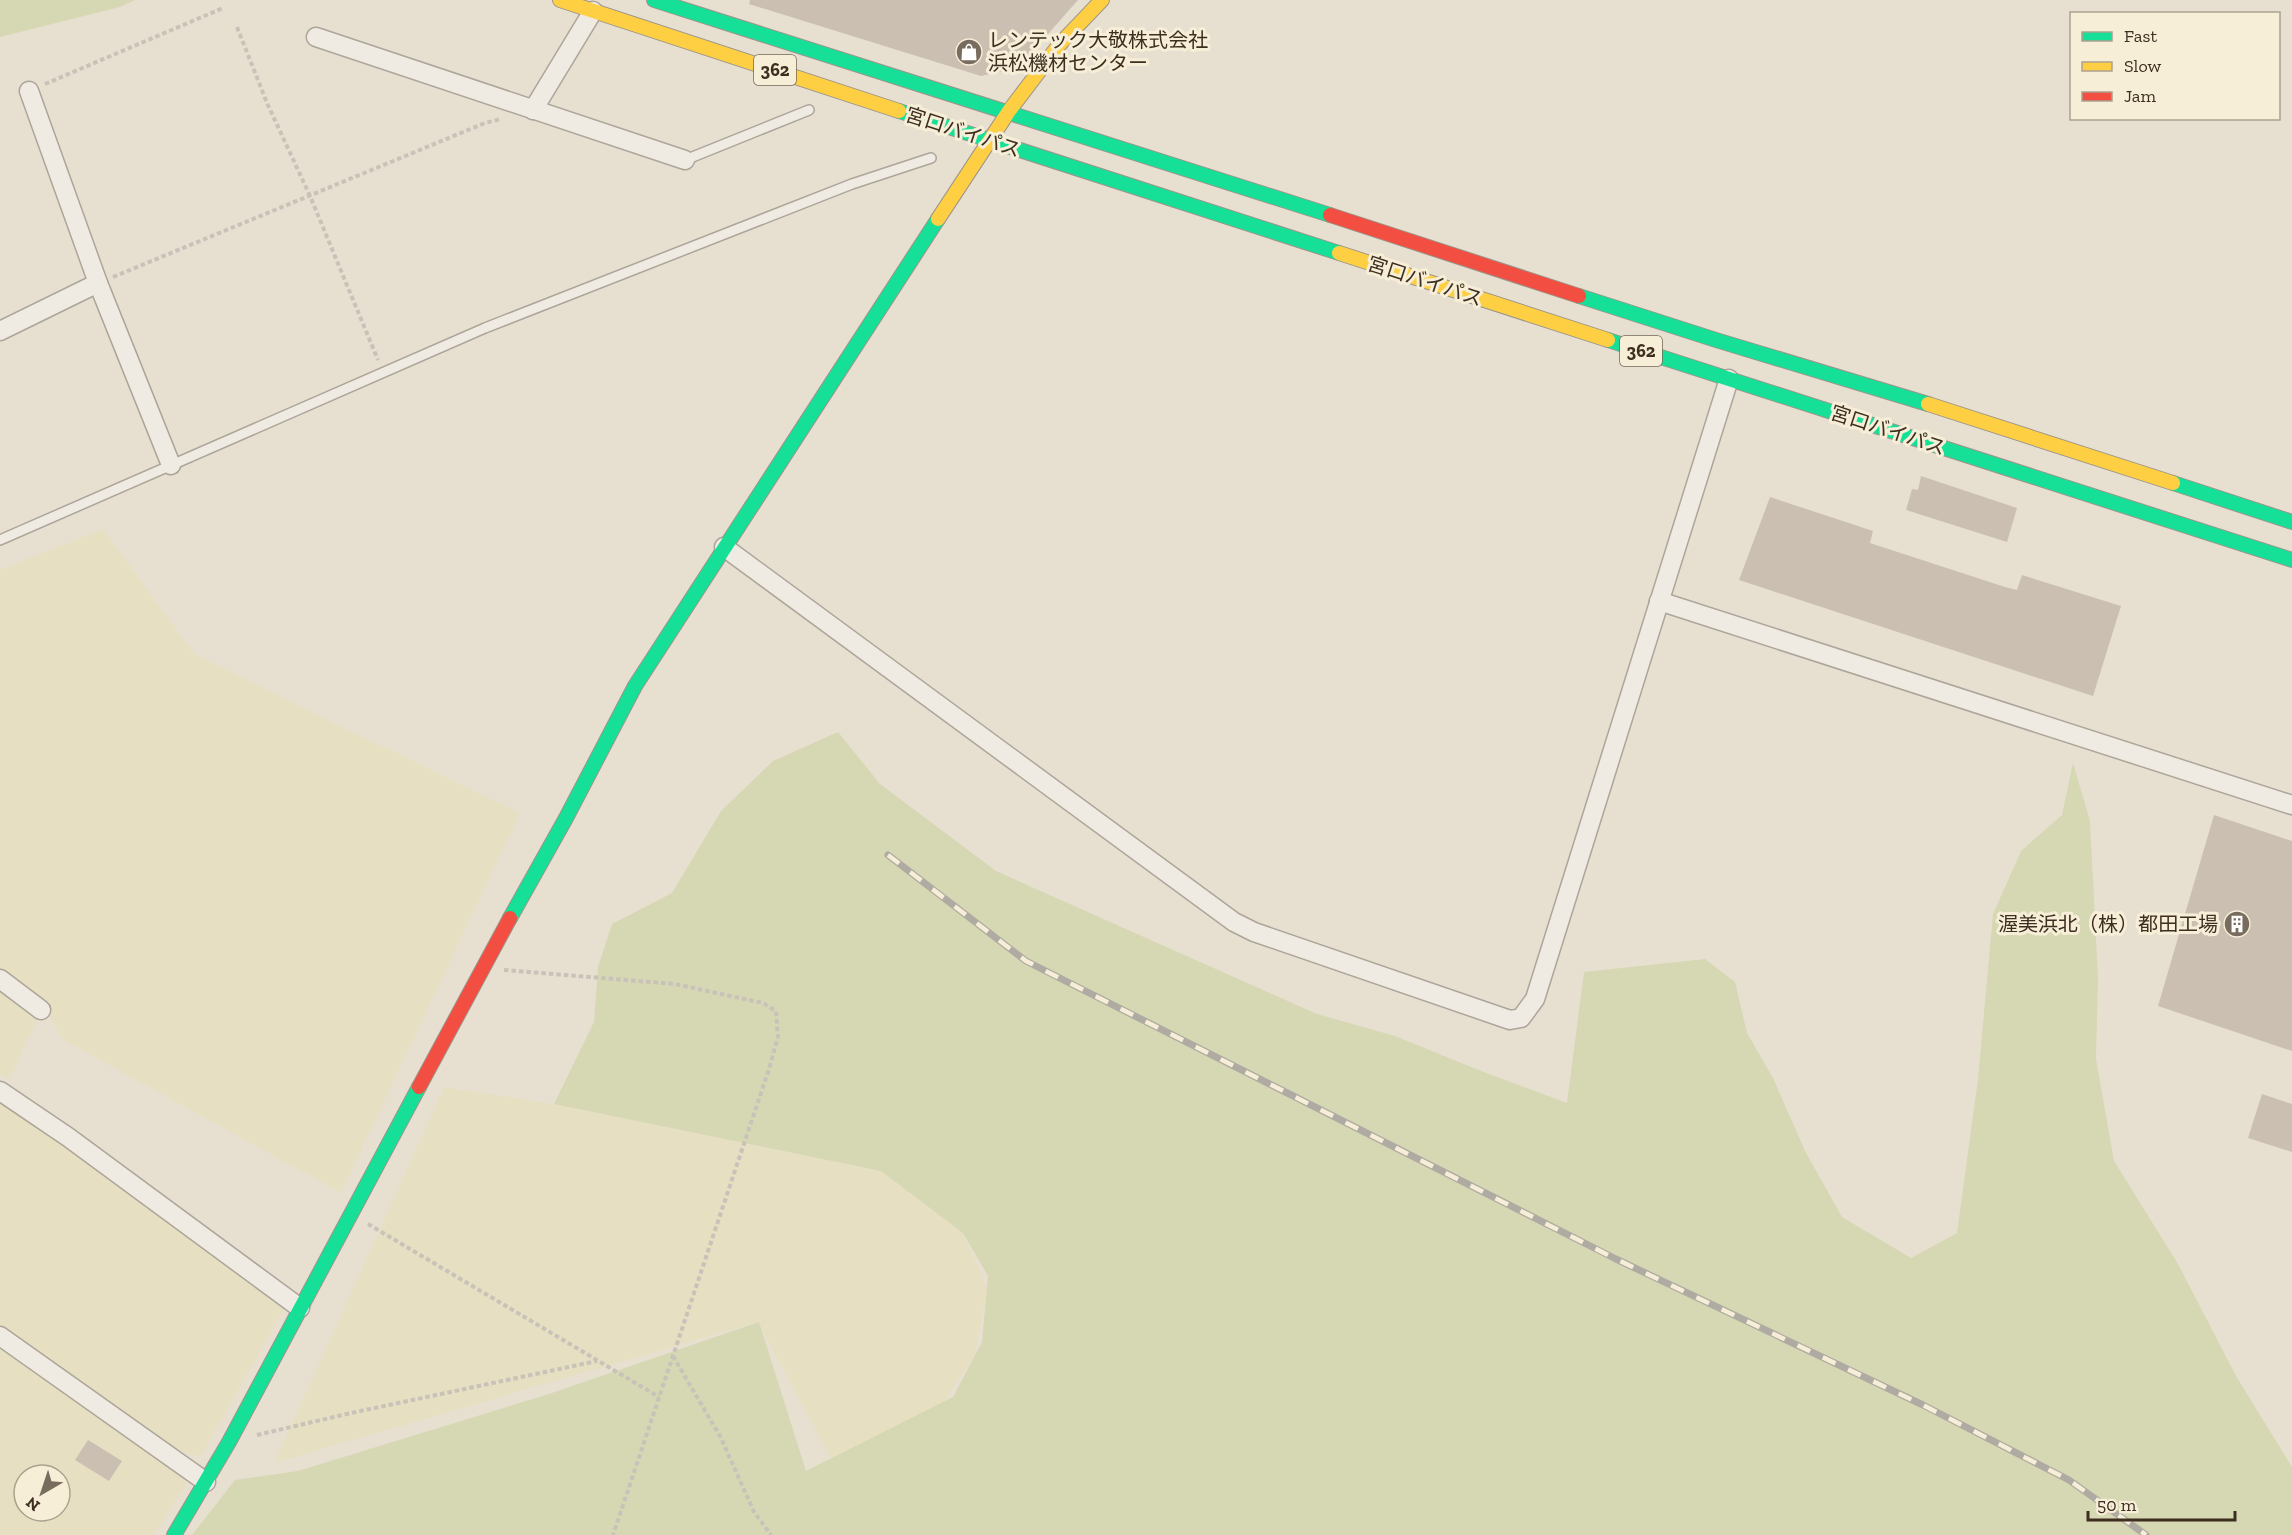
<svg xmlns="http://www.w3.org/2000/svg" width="2292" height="1535" viewBox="0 0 2292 1535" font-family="'Zilla Slab','Noto Sans JP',serif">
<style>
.farmland{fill:#e6dfc2;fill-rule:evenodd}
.green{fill:#d6d7b3}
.building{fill:#cbbfb2}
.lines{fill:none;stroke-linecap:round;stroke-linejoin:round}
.lane-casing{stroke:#ada599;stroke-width:12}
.street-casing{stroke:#ada599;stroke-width:21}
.fast-casing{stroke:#9c958a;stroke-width:16}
.slow-casing{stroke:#9c958a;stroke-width:16}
.jam-casing{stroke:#9c958a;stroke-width:16}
.path{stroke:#c8c2b9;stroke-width:4;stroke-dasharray:4.5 3;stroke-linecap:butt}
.lane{stroke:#efebe3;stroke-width:9}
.street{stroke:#efebe3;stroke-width:18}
.fast{stroke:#16e098;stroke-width:14}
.slow{stroke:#ffcf43;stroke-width:14}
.jam{stroke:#f24e42;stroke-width:14}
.rail-casing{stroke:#afaaa2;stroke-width:7}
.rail{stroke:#f7eed8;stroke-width:4.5;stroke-dasharray:14;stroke-linecap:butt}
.labels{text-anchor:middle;stroke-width:6;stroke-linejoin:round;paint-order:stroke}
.shield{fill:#f7eed8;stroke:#756857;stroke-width:1.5}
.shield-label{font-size:18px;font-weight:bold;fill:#3d2e20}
.poi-label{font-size:20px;fill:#3d2e20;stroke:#f7eed8;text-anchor:start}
.street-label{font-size:20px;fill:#3d2e20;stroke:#f7eed8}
</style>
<rect width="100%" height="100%" fill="#e7e0d1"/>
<!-- farmland -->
<g class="farmland">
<path d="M103,529L195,655L520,813L341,1193L62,1039L44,1005L9,1080L0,1074V570Z"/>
<path d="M444,1087L554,1104L881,1171L963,1233L987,1289L975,1355L943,1403L831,1459L758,1322L274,1463Z"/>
<path d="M0,1099L77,1154L284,1309L202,1454L191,1456L166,1442L0,1326Z"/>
<path d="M0,1345L184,1472L186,1484L154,1535H0ZM24,1475H60V1511H24Z"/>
</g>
<!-- green -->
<g class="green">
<path d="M0,0H135L120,7L0,37Z"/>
<path d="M838,732L880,784L996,871L1317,1014L1395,1036L1486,1073L1567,1103L1584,972L1705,959L1735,982L1747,1033L1773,1078L1805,1151L1842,1217L1911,1258L1957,1233L1978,1079L1993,914L2021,851L2062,815L2073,763L2090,821L2098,978L2096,1059L2114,1161L2178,1264L2236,1376L2292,1467V1535H192L235,1480L298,1471L549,1394L759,1322L806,1471L953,1397L982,1342L988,1276L963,1233L881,1171L554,1104L594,1022L598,967L612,924L672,893L721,811L773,761Z"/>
</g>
<!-- building -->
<g class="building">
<path d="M750,0H1078L1018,68L981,76L749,4Z"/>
<path d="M1921,476L2017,508L2007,542L1906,510L1912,489L1918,490Z"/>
<path d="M1770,497L1873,531L1870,543L2005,587L2017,590L2022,575L2121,606L2093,696L1739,580Z"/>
<path d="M2214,815L2292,841V1051L2158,1006Z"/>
<path d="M2262,1094L2292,1104V1152L2248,1138Z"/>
<path d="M88,1440L122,1461L109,1481L75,1460Z"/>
</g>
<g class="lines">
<defs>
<g id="lane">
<path d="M685,160L809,110"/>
<path d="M0,540L485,328L852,184L931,158"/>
</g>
<g id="street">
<path d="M316,37L685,160"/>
<path d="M29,91L98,283L171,465"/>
<path d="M533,110L593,11"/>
<path d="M0,331L98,283"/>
<path d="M724,547L1234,922L1254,932L1510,1020L1521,1018L1535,999L1729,379"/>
<path d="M1659,601L2292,805"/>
<path d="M0,979L41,1010"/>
<path d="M0,1091L68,1137L300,1308"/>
<path d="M0,1336L206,1482"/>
</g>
<g id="fast">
<path d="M654,0L1330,215"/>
<path d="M899,111L1339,253"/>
<path d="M1579,296L1716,340L1928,404"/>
<path d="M1608,340L2292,560"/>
<path d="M2173,483L2292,522"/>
<path d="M510,918L566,818L635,686L938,219"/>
<path d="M174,1535L229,1442L419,1087"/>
</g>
<g id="slow">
<path d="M560,0L899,111"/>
<path d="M938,219L1009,111L1059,45L1102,0"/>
<path d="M1339,253L1608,340"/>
<path d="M1928,404L2173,483"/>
</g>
<g id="jam">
<path d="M1330,215L1579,296"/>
<path d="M419,1087L510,918"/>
</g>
</defs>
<!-- lane casing -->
<use href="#lane" class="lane-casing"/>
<!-- street casing -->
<use href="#street" class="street-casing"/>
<!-- fast casing -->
<use href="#fast" class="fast-casing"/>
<!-- slow casing -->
<use href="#slow" class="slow-casing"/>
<!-- jam casing -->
<use href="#jam" class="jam-casing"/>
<!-- path -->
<g class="path">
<path d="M237,27L267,103L310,196L378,360"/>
<path d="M45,84L223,8"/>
<path d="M113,277L485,123L501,119"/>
<path d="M504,970L675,984L763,1003L776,1011L778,1037L769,1069L613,1535"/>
<path d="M368,1224L659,1397"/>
<path d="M673,1356L721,1438L754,1512L771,1535"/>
<path d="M257,1435L351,1413L597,1361"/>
</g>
<!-- lane -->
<use href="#lane" class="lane"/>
<!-- street -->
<use href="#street" class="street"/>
<!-- fast -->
<use href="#fast" class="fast"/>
<!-- slow -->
<use href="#slow" class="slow"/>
<!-- jam -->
<use href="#jam" class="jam"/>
<defs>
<path id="rail" d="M888,855L1026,961L1616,1259L1923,1405L2069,1480L2146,1535"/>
</defs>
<!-- rail casing -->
<use href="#rail" class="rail-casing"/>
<!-- rail -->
<use href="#rail" class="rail"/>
</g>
<!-- icons -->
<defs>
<symbol id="shop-disc" viewBox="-11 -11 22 22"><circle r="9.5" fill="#786c5e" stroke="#f7eed8"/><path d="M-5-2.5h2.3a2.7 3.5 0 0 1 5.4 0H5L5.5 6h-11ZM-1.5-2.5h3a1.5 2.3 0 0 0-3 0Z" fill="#fff"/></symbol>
<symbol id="building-disc" viewBox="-11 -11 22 22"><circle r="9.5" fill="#786c5e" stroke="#f7eed8"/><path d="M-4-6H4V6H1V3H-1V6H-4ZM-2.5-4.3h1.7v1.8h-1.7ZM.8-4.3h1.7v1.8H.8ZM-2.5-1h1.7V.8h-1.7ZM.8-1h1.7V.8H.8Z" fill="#fff"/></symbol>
</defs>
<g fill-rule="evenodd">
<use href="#shop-disc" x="954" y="37" width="30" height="30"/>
<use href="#building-disc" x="2222" y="909" width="30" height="30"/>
</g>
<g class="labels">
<!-- shield labels -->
<g class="shield">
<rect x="754" y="55" width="42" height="30" rx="4.5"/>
<rect x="1620" y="336" width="42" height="30" rx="4.5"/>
</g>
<g class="shield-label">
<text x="775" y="76">362</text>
<text x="1641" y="357">362</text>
</g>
<!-- poi labels -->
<g class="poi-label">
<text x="988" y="47">レンテック大敬株式会社<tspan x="988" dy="23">浜松機材センター</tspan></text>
<text x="2218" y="931" text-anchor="end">渥美浜北（株）都田工場</text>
</g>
<!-- street labels -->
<g class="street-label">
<text transform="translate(963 132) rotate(18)" y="7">宮口バイパス</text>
<text transform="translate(1425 281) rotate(18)" y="7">宮口バイパス</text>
<text transform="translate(1888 430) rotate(18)" y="7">宮口バイパス</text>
</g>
</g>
<!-- legend -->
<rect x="2070" y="12" width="210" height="108" fill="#f7eed8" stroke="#ada18e" stroke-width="1.5"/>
<rect x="2082" y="32" width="30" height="9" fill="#16e098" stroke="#ada18e" stroke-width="1.5"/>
<text x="2124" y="42" font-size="18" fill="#3d2e20">Fast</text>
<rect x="2082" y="62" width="30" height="9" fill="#ffcf43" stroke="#ada18e" stroke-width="1.5"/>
<text x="2124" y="72" font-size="18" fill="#3d2e20">Slow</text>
<rect x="2082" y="92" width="30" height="9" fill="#f24e42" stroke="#ada18e" stroke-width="1.5"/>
<text x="2124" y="102" font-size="18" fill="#3d2e20">Jam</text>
<!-- north arrow -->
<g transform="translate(42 1493) rotate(219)"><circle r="28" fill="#f7eed8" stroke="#ada18e" stroke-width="1.5"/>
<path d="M0-4.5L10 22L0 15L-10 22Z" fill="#786c5e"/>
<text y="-9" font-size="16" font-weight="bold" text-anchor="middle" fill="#3d2e20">N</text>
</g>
<!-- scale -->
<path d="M2088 1511v9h147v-9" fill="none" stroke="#3d2e20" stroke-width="3"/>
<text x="2097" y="1511" font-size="18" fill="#3d2e20" stroke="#f7eed8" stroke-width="4.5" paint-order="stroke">50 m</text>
</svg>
